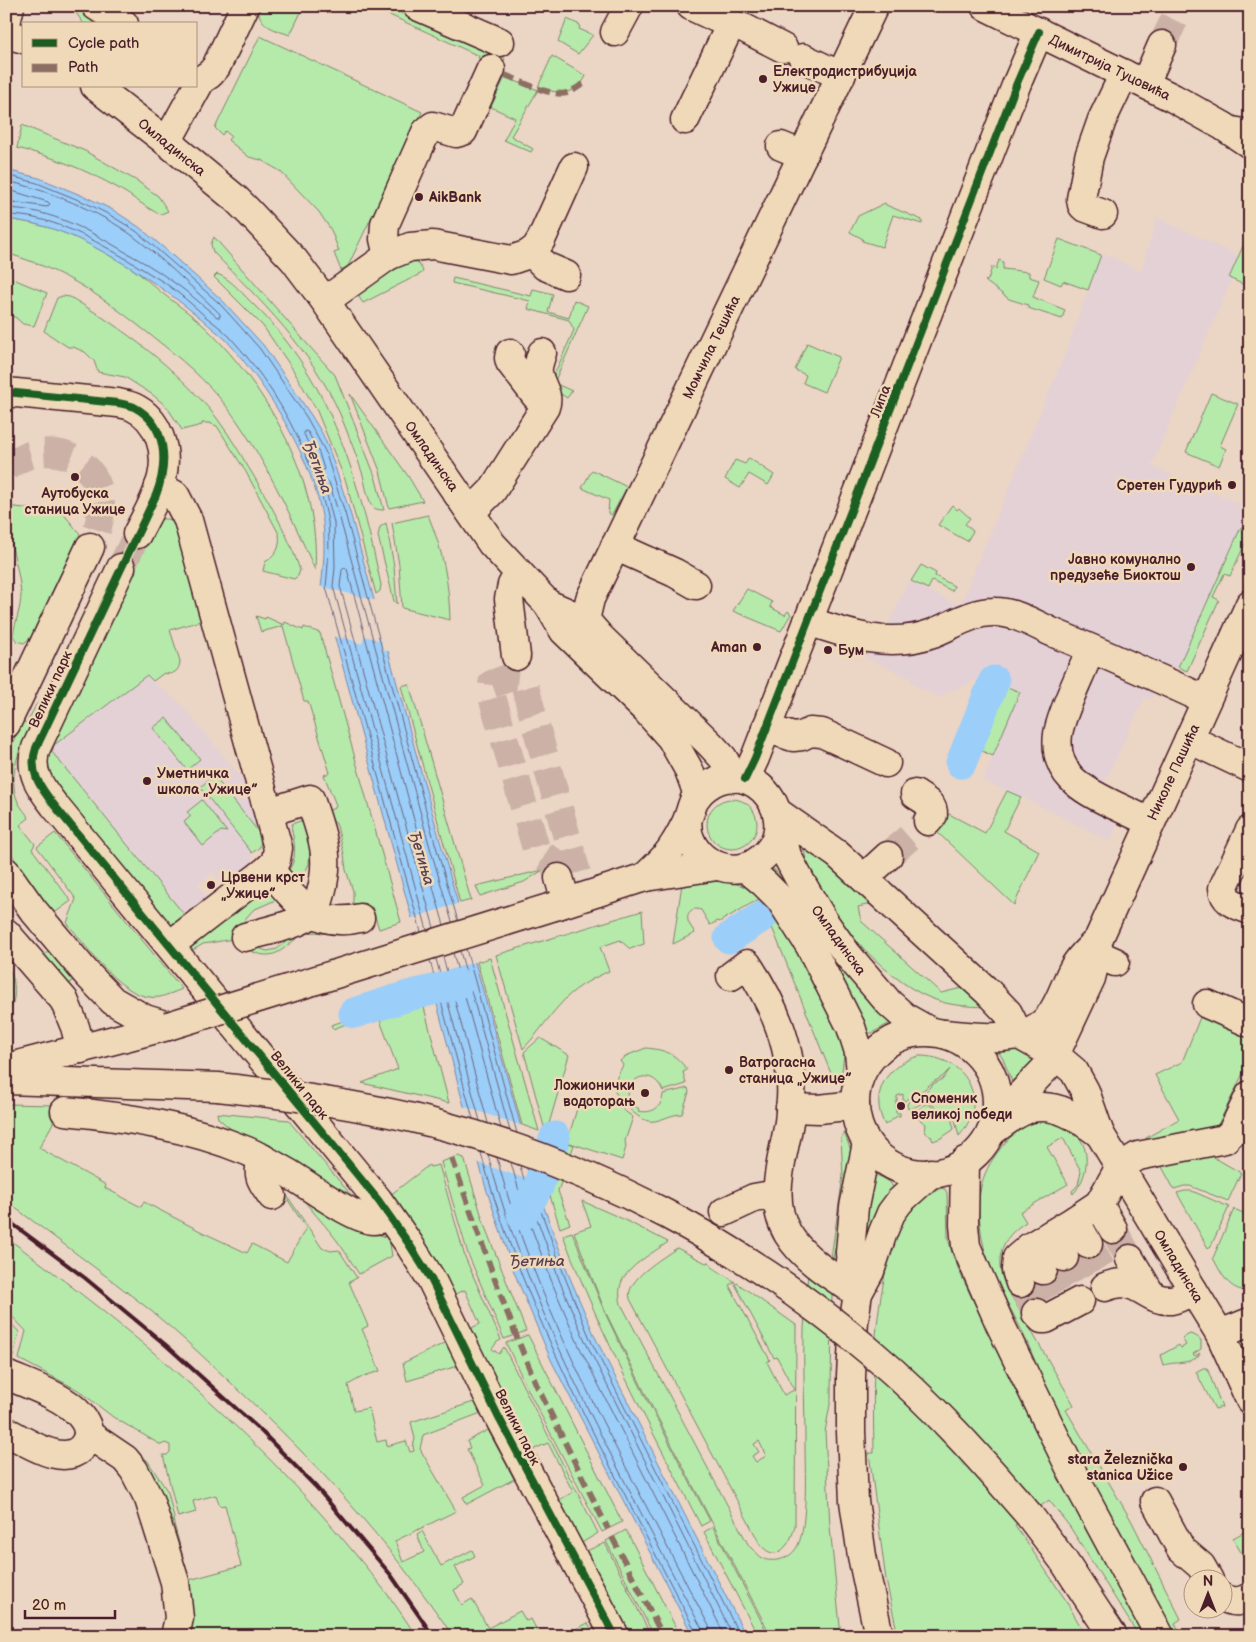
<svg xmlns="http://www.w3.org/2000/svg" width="1256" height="1642" viewBox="0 0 1256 1642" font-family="'Balsamiq Sans',sans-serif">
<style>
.built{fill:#e4d1d5}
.green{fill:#b5eaab;stroke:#80846b;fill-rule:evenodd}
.water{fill:#9bcef9;stroke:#7b88a7}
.pier{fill:#ebd5c5}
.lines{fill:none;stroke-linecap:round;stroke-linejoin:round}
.shore{stroke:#6a657d;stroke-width:1}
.canal{stroke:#9bcef9;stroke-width:31}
.minor-tunnel{stroke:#cbb1a6;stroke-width:28;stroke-dasharray:28 14;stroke-linecap:butt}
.minor-casing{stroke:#4a1f2b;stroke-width:31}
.major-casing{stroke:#4a1f2b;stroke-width:31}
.minor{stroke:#f0d9b8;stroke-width:28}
.major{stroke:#f0d9b8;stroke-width:28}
.rail{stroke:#4a1f2b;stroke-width:4}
.major-bridge-casing{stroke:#4a1f2b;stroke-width:31;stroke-linecap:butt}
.major-bridge{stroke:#f0d9b8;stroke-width:28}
.quiet{stroke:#8d6e63;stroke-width:6;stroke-dasharray:12 6;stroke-linecap:butt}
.cycleway-casing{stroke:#f0d9b8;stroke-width:11}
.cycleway{stroke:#1b5e20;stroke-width:8}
.poi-dot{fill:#4a1f2b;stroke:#f0d9b8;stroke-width:2}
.labels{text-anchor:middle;stroke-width:5;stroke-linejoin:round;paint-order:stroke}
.street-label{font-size:14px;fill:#4a1f2b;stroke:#f0d9b8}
.poi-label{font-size:14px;font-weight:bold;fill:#4a1f2b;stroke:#f0d9b8;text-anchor:start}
.water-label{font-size:15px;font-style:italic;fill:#5a4254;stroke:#f0d9b8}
</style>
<rect width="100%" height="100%" fill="#ebd5c5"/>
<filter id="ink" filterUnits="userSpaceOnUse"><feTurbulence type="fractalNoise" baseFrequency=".02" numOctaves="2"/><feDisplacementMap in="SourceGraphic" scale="10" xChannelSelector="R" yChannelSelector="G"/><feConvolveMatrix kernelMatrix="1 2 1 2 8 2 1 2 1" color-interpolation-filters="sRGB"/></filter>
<g filter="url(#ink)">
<!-- built -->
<g class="built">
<path d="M1157,218L1239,256L1229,278L1232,279L1151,466L1240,504L1238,508L1247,512L1178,667H1175L1172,673L1155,691L1151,700L1145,697L1101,790L1121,816L1110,841L1024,798L983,781L1019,691L981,677L979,679L942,695L941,698L911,683L912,679L871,660L823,641L832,614L887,627L909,581L949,601L957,604L961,603L1066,351L1102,253L1141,271Z"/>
<path d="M147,675L153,682L180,703L263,805L260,847L252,853V864L224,886L213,872L198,885L208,899L187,918L47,749Z"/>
</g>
<!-- green -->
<g class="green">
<path d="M71,6H82L104,24H84Z"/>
<path d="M254,6H304L290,35C276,30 260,27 258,9Z"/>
<path d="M370,6H387L402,14L404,10L504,53L503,57L505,59L499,68L478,58L479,56Z"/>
<path d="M567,19L580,25L579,29L593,35L578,54L558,42Z"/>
<path d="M260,36L422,112L348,266L341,270L334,253L339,251L331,230L319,212L280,171L261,160L249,157L228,140L231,136L225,131L222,135L215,128Z"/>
<path d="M552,56L586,76C576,97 557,94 538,87Z"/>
<path d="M505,77L538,90L511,136L533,149L531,152L504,140L515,118L491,107Z"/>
<path d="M22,125L85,151L137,181L158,196L168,211L161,214L157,213C143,206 131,195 118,188C86,170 52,156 17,148Z"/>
<path d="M885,203L886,205L922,220V224L893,215L882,247L862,241L863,239L850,232L858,216Z"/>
<path d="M6,219C48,224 77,236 112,257C121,262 131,267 138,273C146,279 154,286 162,293C176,304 193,315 206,328C268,389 321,481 315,570C292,517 262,453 227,407C206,380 180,358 153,337C104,298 67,271 6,253Z"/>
<path d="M214,237L309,346L335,375L375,476L384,510C378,510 373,509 371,504C367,495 365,484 363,475C356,454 348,434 340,414C312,350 261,301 213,252L211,244Z"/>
<path d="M1059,239L1101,255L1088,290L1063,281L1061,285L1044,278Z"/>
<path d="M1243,246L1250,249L1249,287L1229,278Z"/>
<path d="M410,260C418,262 419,264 423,271L422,273L363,303L356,293L397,266Z"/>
<path d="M999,260L1003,262V269L1029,272V277L1039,280L1033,297L1065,310L1062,319L1028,308V305L1009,299L985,281L988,280L992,267L996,269Z"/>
<path d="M217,274C232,279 244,296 255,306C333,382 359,482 381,585L380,591L376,594L346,482L317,411L292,368L263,326L214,277Z"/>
<path d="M6,276L47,293L34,326L23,324L15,317L6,316Z"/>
<path d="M453,278L531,296L533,289L553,294L548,312L569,318L574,300L588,306L554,383L572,391L567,398L555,390L551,382L574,330L569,320L528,309L530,301L452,283Z"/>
<path d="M62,296L70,297C124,329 176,368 216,417C232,438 245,462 259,485C276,514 289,538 300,570L298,576L294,579L263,571L265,562C276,556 281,547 279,534L246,472L217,426L209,423H202V425L182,430L167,407L153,395L125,377L98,372L94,361L85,352L73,347H68L44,331L57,298Z"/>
<path d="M807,343L839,357L824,392L803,383L806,375L795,370Z"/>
<path d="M1211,393L1238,404L1220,446L1226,449L1219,466L1186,452Z"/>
<path d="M350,394L408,476L423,501L389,508L380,471Z"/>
<path d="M749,458L774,475L768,485L749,474L740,488L725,479L735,460L745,464Z"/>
<path d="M592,470L627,487L612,515L608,513L609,500L582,488Z"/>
<path d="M952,505L957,510L959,508L970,518L965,524L973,531L967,541L938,525Z"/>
<path d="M6,506L62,512L80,534L31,637L24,643L17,641L13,636C15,621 21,609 21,594C19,564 6,536 6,506Z"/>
<path d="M428,515C443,551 449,582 450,620L402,608L399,565L392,523Z"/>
<path d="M162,519H168L175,521L204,620L170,630L180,661C180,671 172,676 164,673L153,681L147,675L54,745L52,752L187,918L172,931L53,785L45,764L51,741L155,526Z"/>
<path d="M386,523L394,566L397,604L394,601L378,536L380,527Z"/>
<path d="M1241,527L1250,531V533L1230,576L1224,574L1213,597L1219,600L1187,671L1178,667Z"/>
<path d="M921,565L936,573L935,576L954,586L952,591L932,581L928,589L911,581Z"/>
<path d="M747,589L772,602L770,607L785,615L788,611L791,614L781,631L733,611Z"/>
<path d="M256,616L265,619L266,617L284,625L285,622L303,630L304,627L320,633L401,922L379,929L372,907C368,908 361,909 358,912C352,917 349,929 341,933C333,937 318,930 307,933C289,939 281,960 259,954C250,952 244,946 239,938L203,944L188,953L184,946L290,868C296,860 295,846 293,836C292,831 291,829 292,824L335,808L336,805L324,775L330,773L308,701H304L283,626L261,632ZM330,820L335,822L337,826L344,854L346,870L353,891V912L294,935L277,949L267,951L250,945L244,923L246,918L253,910L278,899L299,884L309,864L310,845Z"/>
<path d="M409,684L471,900L460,903L401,686Z"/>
<path d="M1005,686L1020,692L993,756L980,750Z"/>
<path d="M45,697C31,726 3,769 18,802C21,808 26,813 29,818L20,825L35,844L32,849L71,901L53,914L16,864L11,851L6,835V760L9,751L22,721L27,723L36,705Z"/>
<path d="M166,718L200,759L187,770L153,728Z"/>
<path d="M214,776L261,835L260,847L252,853L200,787Z"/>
<path d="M1007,791L1021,797L1004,831L1039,851L1014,905L934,829L949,814L985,833Z"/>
<circle cx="732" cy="824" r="25"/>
<path d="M202,800L227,832L221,831L203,846L184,822L191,816L187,812Z"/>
<path d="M55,833L182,989C175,992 167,995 160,997C123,1003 88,947 67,923L76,899L37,847Z"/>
<path d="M803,843L875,903L858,907L861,921L930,983L941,993L966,987L984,1007C970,1006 955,1006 942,1002C890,988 829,917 809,869C806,860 804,851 803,843Z"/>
<path d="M774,869L890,1022V1023L872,1033H868C864,1024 861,1014 856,1005C833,958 807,911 772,872V870Z"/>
<path d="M543,870L524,882L480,896L476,886Z"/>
<path d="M707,881C726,881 746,883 761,897C769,905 775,916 780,925C804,961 823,1001 841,1040L844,1054L841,1080L834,1078L832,1076L763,905L759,899L719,922L718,921L710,925L701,910C693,907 686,911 688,921C689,925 693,929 695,933L673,944L682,884Z"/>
<path d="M642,911L644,944L630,949L620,940L600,947L609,971C594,978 578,986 566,998C550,1014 539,1033 523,1049L496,955Z"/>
<path d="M51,949L74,977L71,983L67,984L43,956Z"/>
<path d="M490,958L539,1131L522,1125L477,962Z"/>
<path d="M6,965C18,981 17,1002 6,1018Z"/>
<path d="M417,980L419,989L372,1003L369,995Z"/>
<path d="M421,996L449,1103L362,1083L398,1069L377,1012L333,1029L331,1025Z"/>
<path d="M1203,1010L1250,1033V1059L1219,1123L1212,1130L1148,1142L1146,1138L1179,1119L1155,1075L1182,1062Z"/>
<path d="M540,1038L569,1055L546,1134L524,1052Z"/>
<path d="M1012,1047L1037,1057L1013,1084L1003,1059L996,1048Z"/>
<path d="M646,1048C666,1050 675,1053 687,1070L683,1072L686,1084L663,1091C649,1058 609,1090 639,1109L638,1111C652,1114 662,1108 663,1094L688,1088L689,1092L682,1114C672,1114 665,1119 655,1121C640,1124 623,1103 615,1092L616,1079L623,1065L620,1061L628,1055Z"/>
<path d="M919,1056C966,1056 991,1100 959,1136L954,1116L949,1110H936L932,1103L929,1100C920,1102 918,1108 908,1109L907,1104L916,1093H924L933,1084L943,1079L950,1069L942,1077L933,1082L922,1091H915L905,1101H903V1094L897,1096V1101H896V1113H900V1116H897L885,1125C868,1093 888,1064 919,1056Z"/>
<path d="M614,1097L623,1110L633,1117L625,1141L626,1147L622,1160L567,1142L579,1102Z"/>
<path d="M6,1104L53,1105V1123L39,1148L106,1185L105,1188L141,1207L144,1202L204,1233L247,1253L252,1244L287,1262L306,1228L273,1177L274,1176L322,1248L331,1251L339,1250L357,1278L349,1282L368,1326L362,1329L380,1371L364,1376L348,1385L354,1411L369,1408L377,1442L386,1440L387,1446L406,1441L410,1452L414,1451L413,1446L415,1439L411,1422L477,1401L481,1413L423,1435L420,1449L456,1511L395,1541L403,1562L424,1552L417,1534L422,1531L441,1566L472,1550L475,1556L455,1567L464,1584L454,1590L462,1605L472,1599L488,1628L520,1611L526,1621L531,1619L540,1636H453C389,1542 313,1458 229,1381C204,1357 178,1333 150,1310C103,1273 54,1237 6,1201Z"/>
<path d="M925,1104L931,1105L934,1112H946L950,1114L954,1129L953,1130L941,1138L933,1141L931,1136L925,1132L926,1124L910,1113V1112L918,1110Z"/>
<path d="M217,1113L288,1120L362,1208L239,1136L218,1118Z"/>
<path d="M1049,1119C1056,1122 1065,1125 1071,1129C1092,1145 1090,1175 1073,1194L1072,1191L1078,1185L1081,1171L1063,1138L1047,1147L1068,1184L1020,1212L1026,1222C1001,1237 993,1260 1006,1287L1074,1405L1066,1410L1131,1520L1181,1619L1175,1623L1182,1636H1173C1139,1573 1104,1510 1071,1446C1054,1413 1042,1377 1027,1342C1011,1306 986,1271 981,1231C976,1198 979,1176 1000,1149C1014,1131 1027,1123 1049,1119Z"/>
<path d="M844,1132L851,1151L842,1220L833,1258H831L843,1176L841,1138Z"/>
<path d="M562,1141L574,1145L558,1191L570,1224L560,1228L547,1186Z"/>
<path d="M1208,1154L1241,1173L1228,1201L1190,1186H1184L1174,1189L1161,1165Z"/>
<path d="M458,1156L464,1158L485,1227L526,1331L504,1339L468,1254L441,1162Z"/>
<path d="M429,1165L430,1167L439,1165L465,1257L501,1340L497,1342L492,1349L499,1354L504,1347L528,1396L598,1533L580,1544L556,1502L573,1492L548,1443L530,1451L469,1329L480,1324L465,1290L452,1295L389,1196Z"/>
<path d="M876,1175C883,1178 893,1181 893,1190L867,1244L859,1253L873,1176Z"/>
<path d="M941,1188L945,1189L947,1193L948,1238L953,1256L962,1277L1011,1381L1148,1636H1139L1070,1527L1049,1500L1015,1525L1065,1599L1086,1636H898L886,1580L869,1453H874C873,1396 872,1342 883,1285C887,1262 892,1237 906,1217C914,1204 928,1195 941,1188Z"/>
<path d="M1185,1191H1192L1229,1207L1211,1246L1208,1248L1177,1193Z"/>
<path d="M298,1192L371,1232L389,1238L392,1256L359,1274C351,1262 344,1249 335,1238C323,1222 309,1209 298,1192Z"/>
<path d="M582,1201L623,1219L668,1242C653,1253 622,1269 620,1288C619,1294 620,1299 621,1304L749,1546L763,1559C777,1563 792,1558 798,1545C808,1524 805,1468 805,1443C805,1405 803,1367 804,1329C805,1310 807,1291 808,1272L832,1289L831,1399L825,1432L830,1527L841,1636H771L647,1397L605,1311L574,1232L591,1226Z"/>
<path d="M1234,1209L1250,1216V1291C1228,1291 1222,1274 1213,1258Z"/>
<path d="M572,1232L605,1313L646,1398L710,1521L701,1526C652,1431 601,1336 563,1235Z"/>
<path d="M6,1237C91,1300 175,1366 250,1440C297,1485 341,1535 381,1586C394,1602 405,1619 416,1636H220L219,1634L214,1636H191L183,1592L137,1452L147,1460L168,1492L174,1518L173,1520L189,1580L241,1566L225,1505L220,1506L216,1495L193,1501L196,1512L178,1517L163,1455H167L170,1452V1445L165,1443L161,1445L113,1417L78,1390L19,1359L26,1331L6,1310Z"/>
<path d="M677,1248L706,1263L709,1262L712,1267L735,1282L729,1285L770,1360L767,1362L784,1395L794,1390L777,1357L774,1358L735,1284L737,1283L796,1325L795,1526C791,1543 777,1566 760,1544L630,1299C624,1280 663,1258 677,1248ZM759,1441L766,1456L756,1462L752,1456L759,1452L754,1444Z"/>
<path d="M6,1318L19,1332L13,1357L6,1354Z"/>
<path d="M1190,1334L1196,1336L1201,1340V1349L1193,1354L1195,1356L1200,1353C1194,1365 1176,1361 1164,1365L1161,1355L1179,1345L1181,1348L1186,1345L1182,1338Z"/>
<path d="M528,1335L622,1522L602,1532L530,1394L506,1343Z"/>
<path d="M449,1341L461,1365L407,1381L403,1363Z"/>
<path d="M1203,1368H1207L1222,1407L1215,1409L1196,1372Z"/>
<path d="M488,1430L514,1479L467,1504L463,1497L485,1485L467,1449L470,1448L467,1441Z"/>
<path d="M713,1527L769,1636H758L704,1532Z"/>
<path d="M1250,1529V1569L1233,1538Z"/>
<path d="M626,1530L673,1622L680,1636H654L606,1541Z"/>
<path d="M605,1543L651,1636H629L584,1552Z"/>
<path d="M588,1623L595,1636H562Z"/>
</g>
<!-- water -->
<path class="water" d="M6,170L39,178L88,198L113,210L139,227L164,248L222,300L264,346L311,415L322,433L329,449L350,512L440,841L475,962L542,1202L570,1278L596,1339L746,1636H693L551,1360L514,1272L485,1185L434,993L409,908L321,587C324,566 325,543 323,522C314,461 267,385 226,340C219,333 210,327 203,320C178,300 153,281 126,265C83,240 56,225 6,219Z"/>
<!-- pier -->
<g class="pier">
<path d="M319,586L378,601L391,652L381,649L382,641L364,636L362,644L343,637L342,639L332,636Z"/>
<path d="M460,903L478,961L427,977L409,919Z"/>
<path d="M462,1106L523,1126L539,1183L476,1162Z"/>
</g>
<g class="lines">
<!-- shore -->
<g class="shore">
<path d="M6,175L37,183L86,203L110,215L136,231L219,303L238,324L260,349L307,418L325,451L345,513L435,843L458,921"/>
<path d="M6,181C46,189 101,212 133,236C162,258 188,284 214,308L220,314V317H217C201,304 186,290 169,279C156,269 141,261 127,253C90,231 51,209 6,208"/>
<path d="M6,189L48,202L50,204L47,207L6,201"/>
<path d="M6,215C49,215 87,236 123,257C137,266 151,274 165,283C179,293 193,305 206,317C214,323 222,329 229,336C261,371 287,411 305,454C315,476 324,498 328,522C330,544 328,566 326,587L421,932"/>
<path d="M305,431L308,432L319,453L324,469L323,472L320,470L304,434Z"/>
<path d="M434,928L340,586L342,570L344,568L347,569L350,580L421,846L444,925"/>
<path d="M427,930L333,586L335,568L334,523L324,483L326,480L329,482L339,515L429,844L452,922"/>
<path d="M466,949L517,1133"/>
<path d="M460,951L510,1131"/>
<path d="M453,953L501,1128"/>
<path d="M443,957L488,1123"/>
<path d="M436,959L480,1121"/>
<path d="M430,961L473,1119"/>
<path d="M481,1153C513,1272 566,1381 623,1491C647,1538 671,1585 696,1632L697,1636"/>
<path d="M488,1155C519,1271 571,1378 626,1484C651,1532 676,1581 702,1629L703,1636"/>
<path d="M497,1158C526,1269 577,1373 630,1475C656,1525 682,1576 709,1626L711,1636"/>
<path d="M511,1163L524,1208L553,1285L579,1346L725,1636"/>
<path d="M520,1166L532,1205L560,1282L586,1343L733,1636"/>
<path d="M527,1169L538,1203L566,1280L591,1341L740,1636"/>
</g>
<!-- canal -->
<g class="canal">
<path d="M961,763L994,681"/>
<path d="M729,938L763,916"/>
<path d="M354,1013L408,996L457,984"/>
<path d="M522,1215L538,1187L555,1137"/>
</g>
<!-- minor-tunnel -->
<g class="minor-tunnel">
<path d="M1162,45L1181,6"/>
<path d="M6,468C43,436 101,455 101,506C101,521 96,534 90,547"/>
<path d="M121,568L137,534"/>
<path d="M888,856L928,821"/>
<path d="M559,878L553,861L537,852L491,693L492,684L511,677L520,678L523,680L577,873"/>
<path d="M1113,1229L1130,1259"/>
<path d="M1088,1244L1104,1273"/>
<path d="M1064,1257L1087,1297"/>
<path d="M1043,1270L1059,1299"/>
<path d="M1020,1283L1036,1313"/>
</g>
<defs>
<g id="minor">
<path d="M96,6L124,24"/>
<path d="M417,6L500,42"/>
<path d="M691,6L723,21L744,28L783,48"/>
<path d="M985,6L1173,98L1223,126L1250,144"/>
<path d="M6,24L10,6"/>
<path d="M615,32L629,6"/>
<path d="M803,58L841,76"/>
<path d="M1145,84L1162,45"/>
<path d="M685,120L731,24"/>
<path d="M167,142L201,80L210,74L216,67L245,6"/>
<path d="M781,146L803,155"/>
<path d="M1103,214L1084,207L1082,205L1081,199L1089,157L1102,120L1124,74"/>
<path d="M531,252L545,266L566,275"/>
<path d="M388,256L384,239L385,224L426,132L433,126L456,133L463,131L491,69"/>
<path d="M325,301L388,256L410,247L433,245L511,260L529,254L536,248L541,240L574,167"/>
<path d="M510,353L509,358L510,362L536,396L542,400"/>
<path d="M6,392L118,403C123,404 129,405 133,407C159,419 168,451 162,477C158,497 146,516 137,534"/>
<path d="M159,486L175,495L188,520L278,848L276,860L271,867L170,945"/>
<path d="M469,510L480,503L492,491L545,407C550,394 540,386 538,373C537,367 540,359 542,353"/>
<path d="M615,546L675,573L696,585"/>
<path d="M121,568L36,748C28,771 40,787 54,805L378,1200L409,1244L431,1279L498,1416L615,1636"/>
<path d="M585,620L590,599L874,6"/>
<path d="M808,621C849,635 890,649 933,633C953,625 972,612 993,612C1014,611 1036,625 1054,633C1105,654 1156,677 1206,700"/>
<path d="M516,656L509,599L512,585L519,573"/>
<path d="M1084,665C1076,684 1061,715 1058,734C1053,774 1081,789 1112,804C1125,810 1137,816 1150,822"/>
<path d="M6,724L90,547"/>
<path d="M766,728L793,737L802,736L810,732L822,733L886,763"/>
<path d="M1189,739L1250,768"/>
<path d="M745,779L755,758L1017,83L1039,32"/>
<path d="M915,794C923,800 934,804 933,815L928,821"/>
<path d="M777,812L837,854L988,992L1008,1013L1019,1035L1055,1055L1074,1071L1085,1091L1100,1134L1193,1290L1220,1334L1250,1400"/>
<path d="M1250,830L1223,888C1224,903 1238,905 1250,910"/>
<path d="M269,868C294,900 315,929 360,918"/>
<path d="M6,872L33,910L87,974L113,1001L145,1019L168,1026"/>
<path d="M559,878L566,902"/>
<path d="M864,878L888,856"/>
<path d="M6,933L64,1000L75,1027L81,1049"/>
<path d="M245,937C261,932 299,925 311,914C317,909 319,901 321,893C331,855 322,835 310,799L269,812"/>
<path d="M1097,954L1115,962"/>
<path d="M731,976L747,964C774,1004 794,1050 791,1100C790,1107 790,1115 789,1122C783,1160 767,1199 788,1234C804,1260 833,1277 858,1293"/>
<path d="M1207,1004L1250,1023"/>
<path d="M790,1108L819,1109L855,1105"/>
<path d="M65,1111C127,1117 189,1127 247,1151C261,1157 274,1165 288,1173C308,1185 354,1220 374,1220C380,1220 384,1217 388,1214"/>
<path d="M991,1132C1003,1124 1015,1113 1028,1109C1056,1101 1080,1119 1100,1134"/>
<path d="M262,1158C256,1176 262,1182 272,1196"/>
<path d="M1099,1204L1113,1229"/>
<path d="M724,1212L754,1198L777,1194"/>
<path d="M1075,1220L1088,1244"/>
<path d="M1052,1234L1064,1257"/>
<path d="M1030,1247L1043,1270"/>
<path d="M1130,1259L1150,1293"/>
<path d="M1020,1283L1016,1270L1017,1258L1030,1247L1075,1220L1099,1204L1120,1167L1138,1156L1225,1139L1232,1132L1250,1095"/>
<path d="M1105,1287C1137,1273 1145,1302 1171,1300C1179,1299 1186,1294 1193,1290"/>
<path d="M1036,1313L1042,1319H1046L1080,1301"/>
<path d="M1220,1334L1250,1322"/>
<path d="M6,1375C29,1385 64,1396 80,1415C86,1422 90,1430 87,1439C72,1474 26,1442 6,1431"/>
<path d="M88,1434L125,1459L134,1470L149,1499L175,1582L179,1618L175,1636"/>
<path d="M1155,1501L1181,1549L1201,1566L1209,1580"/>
<path d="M1224,1598C1234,1603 1240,1602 1250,1597"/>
</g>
<g id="major">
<path d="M6,34L24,39"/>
<path d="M95,86L167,142L236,199L249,212L294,260L325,301L492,544L548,604L564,631L646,710L671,738L689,770L698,795"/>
<path d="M1232,131L1250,134"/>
<path d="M548,604L585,620L599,636L710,744L723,758L734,778"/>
<path d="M779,825L787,856L802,884L825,923L847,954L889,1003L906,1018L931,1032"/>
<path d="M746,868L764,883L780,899L810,946L851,1027L859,1052L861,1072"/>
<path d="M645,877C655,867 666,858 673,846C678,839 682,831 686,823C693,808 690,799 706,787C754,751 808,824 759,860C735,879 698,865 689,836C687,831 688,826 687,821"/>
<path d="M555,906L645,877L717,866"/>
<circle cx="926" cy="1103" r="71"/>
<path d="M944,1034C975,1037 1027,1045 1049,1017C1060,1003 1065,984 1073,969C1079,957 1089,949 1098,940L1250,604"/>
<path d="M6,1068L168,1026"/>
<path d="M6,1080L218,1087"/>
<path d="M994,1122L1045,1069L1055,1055L1091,978L1097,954L1098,940"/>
<path d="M965,1161L964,1225L966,1246L978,1274L1000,1324L1076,1480L1160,1636"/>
<path d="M858,1293L851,1270L850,1252L854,1207L867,1143"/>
<path d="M1029,1515L1063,1560L1113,1636"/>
<path d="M879,1636L862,1556L854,1501L851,1432V1376L854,1320L858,1293L870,1271L883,1232L891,1213L900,1201L931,1173"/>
</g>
</defs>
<!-- minor casing -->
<use href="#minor" class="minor-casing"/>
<!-- major casing -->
<use href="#major" class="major-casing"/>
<!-- minor -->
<use href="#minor" class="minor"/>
<!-- major -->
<use href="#major" class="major"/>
<!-- rail -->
<path class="rail" d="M6,1219L85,1278L167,1346L260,1430L316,1487L391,1575L433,1636"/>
<defs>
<g id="major-bridge">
<path d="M168,1026L555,906"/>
<path d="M218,1087C291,1095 362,1105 433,1123C595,1165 747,1247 874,1355C931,1403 981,1459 1029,1515"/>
</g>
</defs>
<!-- major-bridge casing -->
<use href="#major-bridge" class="major-bridge-casing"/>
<!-- major-bridge -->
<use href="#major-bridge" class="major-bridge"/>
<!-- quiet -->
<g class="quiet">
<path d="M505,75C521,81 551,97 567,93C575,91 581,83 589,83"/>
<path d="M452,1158C479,1235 505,1312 537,1386L608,1529"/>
<path d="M612,1537L663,1636"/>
</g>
<defs>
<g id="cycleway">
<path d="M6,392L118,403C123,404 129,405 134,407C168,425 168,464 156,495L36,748C28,771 40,787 54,805L378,1200L409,1244L431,1279L498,1416L615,1636"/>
<path d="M745,779L755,758L1017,83L1039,32"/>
</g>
</defs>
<!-- cycleway casing -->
<use href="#cycleway" class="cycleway-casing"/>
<!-- cycleway -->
<use href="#cycleway" class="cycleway"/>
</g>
</g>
<!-- markers -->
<g class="poi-dot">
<circle cx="763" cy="79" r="5"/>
<circle cx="419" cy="197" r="5"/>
<circle cx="75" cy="477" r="5"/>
<circle cx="1232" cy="485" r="5"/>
<circle cx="1191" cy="567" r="5"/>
<circle cx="757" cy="647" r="5"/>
<circle cx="828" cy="650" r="5"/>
<circle cx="147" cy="781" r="5"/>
<circle cx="211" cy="885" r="5"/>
<circle cx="729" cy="1070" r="5"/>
<circle cx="645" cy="1093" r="5"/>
<circle cx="901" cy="1106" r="5"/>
<circle cx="1183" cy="1467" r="5"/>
</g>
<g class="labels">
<!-- street labels -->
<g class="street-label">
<text transform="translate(1110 67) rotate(26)" y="5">Димитрија Туцовића</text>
<text transform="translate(172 147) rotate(39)" y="5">Омладинска</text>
<text transform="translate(711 347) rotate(-64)" y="5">Момчила Тешића</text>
<text transform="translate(880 401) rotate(-69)" y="5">Липа</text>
<text transform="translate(432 456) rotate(55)" y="5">Омладинска</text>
<text transform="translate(50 689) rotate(-65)" y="5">Велики парк</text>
<text transform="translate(1173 772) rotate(-65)" y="5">Николе Пашића</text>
<text transform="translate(839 940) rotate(54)" y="5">Омладинска</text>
<text transform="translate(300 1085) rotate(51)" y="5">Велики парк</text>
<text transform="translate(1179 1266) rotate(59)" y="5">Омладинска</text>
<text transform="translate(518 1427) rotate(63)" y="5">Велики парк</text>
</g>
<!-- poi labels -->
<g class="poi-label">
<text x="773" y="76">Електродистрибуција<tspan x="773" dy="16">Ужице</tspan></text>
<text x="429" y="202">AikBank</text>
<text x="1222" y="490" text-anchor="end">Сретен Гудурић</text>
<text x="75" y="498" text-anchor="middle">Аутобуска<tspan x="75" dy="16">станица Ужице</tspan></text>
<text x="1181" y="564" text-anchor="end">Јавно комунално<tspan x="1181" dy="16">предузеће Биоктош</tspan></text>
<text x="747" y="652" text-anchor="end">Aman</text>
<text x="838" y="655">Бум</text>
<text x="157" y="778">Уметничка<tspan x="157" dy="16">школа „Ужице”</tspan></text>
<text x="221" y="882">Црвени крст<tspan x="221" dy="16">„Ужице”</tspan></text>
<text x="739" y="1067">Ватрогасна<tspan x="739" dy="16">станица „Ужице”</tspan></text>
<text x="635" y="1090" text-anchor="end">Ложионички<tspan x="635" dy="16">водоторањ</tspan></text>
<text x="911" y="1103">Споменик<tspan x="911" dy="16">великој победи</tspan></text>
<text x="1173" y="1464" text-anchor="end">stara Železnička<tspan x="1173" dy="16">stanica Užice</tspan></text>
</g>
<!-- water labels -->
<g class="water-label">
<text transform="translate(318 467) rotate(70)" y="5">Ђетиња</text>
<text transform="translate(422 858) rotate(74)" y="5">Ђетиња</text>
<text x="537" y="1266">Ђетиња</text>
</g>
</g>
<!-- margin -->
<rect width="1256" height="1642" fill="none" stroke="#f0d9b8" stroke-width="25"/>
<rect x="12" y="12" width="1231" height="1617" fill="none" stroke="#4a1f2b" stroke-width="2" filter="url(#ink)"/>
<!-- legend -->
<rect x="22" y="22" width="175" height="65" fill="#f0d9b8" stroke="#ae8f80"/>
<rect x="32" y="39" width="25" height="8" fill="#1b5e20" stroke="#ae8f80"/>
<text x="68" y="48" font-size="15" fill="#4a1f2b">Cycle path</text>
<rect x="32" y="64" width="25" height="8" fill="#8d6e63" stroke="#ae8f80"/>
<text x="68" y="72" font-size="15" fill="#4a1f2b">Path</text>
<!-- north arrow -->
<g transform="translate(1208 1594)"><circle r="24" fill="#f0d9b8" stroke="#ae8f80"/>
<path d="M0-4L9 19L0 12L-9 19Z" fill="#4a1f2b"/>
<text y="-8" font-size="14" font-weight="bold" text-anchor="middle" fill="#4a1f2b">N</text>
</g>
<!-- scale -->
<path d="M25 1610v8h90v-8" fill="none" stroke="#4a1f2b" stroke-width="2.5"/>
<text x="32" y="1610" font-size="15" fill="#4a1f2b" stroke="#f0d9b8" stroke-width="4" paint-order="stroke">20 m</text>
</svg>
